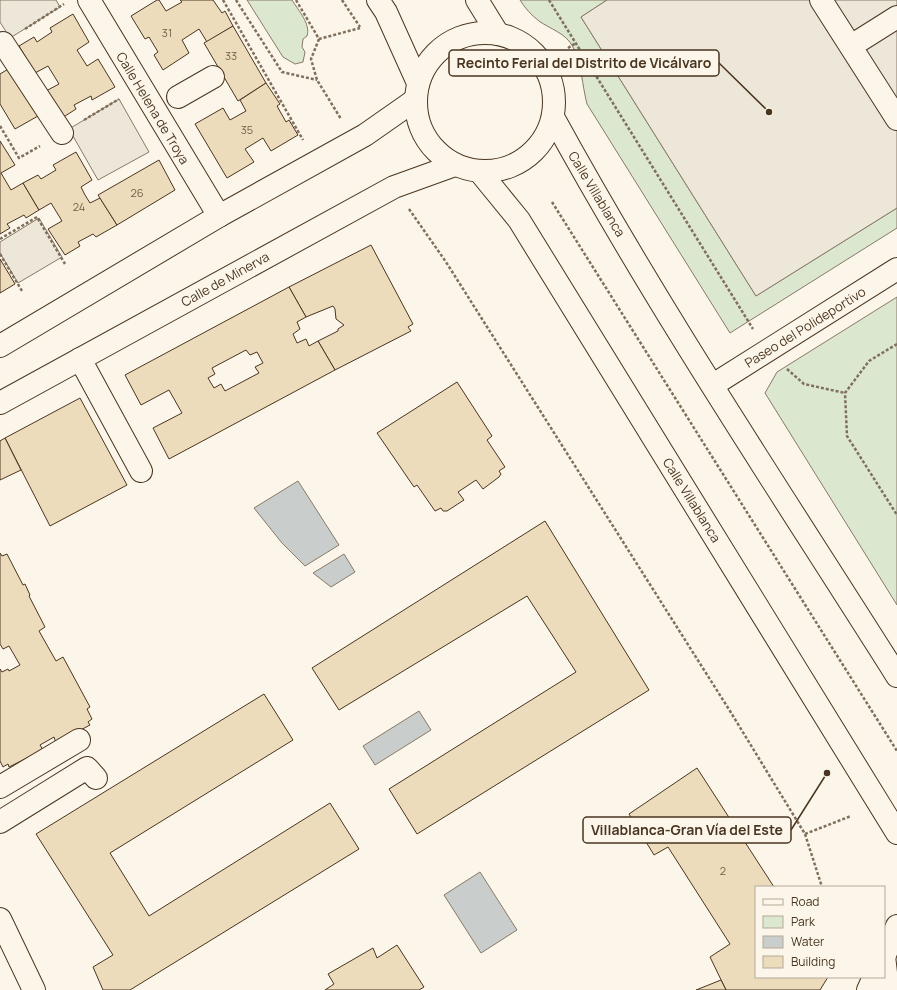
<svg xmlns="http://www.w3.org/2000/svg" width="897" height="990" viewBox="0 0 897 990" font-family="Manrope,sans-serif">
<style>
.green{fill:#dce7d0;stroke:#887966}
.parking{fill:#ede7d9;stroke:#887966}
.water{fill:#c9cecd;stroke:#887966}
.building{fill:#ecdcbc;stroke:#4a3520;fill-rule:evenodd}
.lines{fill:none;stroke-linecap:round;stroke-linejoin:round}
.minor-casing{stroke:#4a3520;stroke-width:24}
.major-casing{stroke:#4a3520;stroke-width:24}
.path{stroke:#7f6f5c;stroke-width:2.5;stroke-dasharray:3 2;stroke-linecap:butt}
.minor{stroke:#fbf6e9;stroke-width:22}
.major{stroke:#fbf6e9;stroke-width:22}
.labels{text-anchor:middle;stroke-width:3;stroke-linejoin:round;paint-order:stroke}
.number-label{font-size:11px;fill:#725f47}
.street-label{font-size:13px;fill:#4a3520;stroke:#fbf6e9}
.leader{fill:none;stroke:#4a3520;stroke-width:1.5}
.callout-dot{fill:#4a3520;stroke:#fbf6e9;stroke-width:1.5}
.callout{fill:#fbf6e9;stroke:#4a3520;stroke-width:1.5}
.callout-label{font-size:14px;text-anchor:middle;font-weight:bold;fill:#4a3520}
</style>
<rect width="100%" height="100%" fill="#fbf6e9"/>
<!-- green -->
<g class="green">
<path d="M247,0H292C298,10 311,24 307,36L303,39L302,47L305,52L303,62L295,64L283,57Z"/>
<path d="M520,0H607L581,17L756,296L897,208V228L730,333L587,104C582,85 582,65 573,47C566,33 550,29 539,21C531,15 525,8 520,0Z"/>
<path d="M897,297V605L765,393L777,372Z"/>
</g>
<!-- parking -->
<g class="parking">
<path d="M0,0H56L60,7L10,38L0,22Z"/>
<path d="M607,0H897V208L756,296L581,17Z"/>
<path d="M119,99L149,152L98,180L69,129Z"/>
<path d="M39,218L62,257L18,283L0,253V242Z"/>
</g>
<!-- water -->
<g class="water">
<path d="M298,481L339,545L305,566L282,543L254,508Z"/>
<path d="M344,554L355,572L331,587L313,573Z"/>
<path d="M419,711L431,730L375,765L363,746Z"/>
<path d="M480,872L517,930L481,953L444,895Z"/>
</g>
<!-- building -->
<g class="building">
<path d="M157,0H159L166,11L182,2L180,0H213L222,13L225,11L233,26L207,42L199,29L182,40L189,53L163,70L154,55L158,52L149,37L145,39L131,16Z"/>
<path d="M73,14L89,42L77,50L87,66L98,59L115,87L92,100L91,96L74,105L76,109L62,118L46,91L59,84L48,66L35,73L19,46L34,37L37,42L52,32L50,28Z"/>
<path d="M233,26L266,83L238,101L204,43Z"/>
<path d="M10,68L38,116L15,129L0,104V74Z"/>
<path d="M266,83L280,104L277,106L286,122L289,120L298,135L271,151L263,138L245,149L254,162L227,178L195,124L223,108L230,120L246,111L240,100Z"/>
<path d="M0,141L15,165L1,173L11,190L23,183L39,210L26,218L24,215L7,224L10,228L0,234Z"/>
<path d="M76,152L92,180L81,187L85,195L90,203L100,198L117,225L96,237L93,234L78,242L80,246L65,255L48,229L62,221L51,203L39,210L23,183L38,175L41,179L56,170L53,165Z"/>
<path d="M159,160L175,190L117,225L98,195Z"/>
<path d="M371,245L413,324L408,327L411,331L335,370L318,341L338,331V329L344,325L336,319L335,309L333,306L306,317L289,287Z"/>
<path d="M0,259L15,284L0,293Z"/>
<path d="M289,287L306,317L297,322L300,329L293,334L297,343L306,339L309,346L318,341L335,370L169,459L153,428L182,413L169,390L141,405L125,375ZM246,350L250,355L257,352L263,363L255,367L259,373L225,391L221,384L214,388L208,378L215,374L212,368Z"/>
<path d="M457,382L492,436L487,440L505,467L499,471L501,474L499,477L483,489L476,480L458,492L464,500L447,511H443L441,508L435,511L417,485L414,487L377,433Z"/>
<path d="M80,398L127,485L50,526L5,438Z"/>
<path d="M5,438L21,470L0,480V441Z"/>
<path d="M545,521L649,690L417,834L389,789L576,672L527,596L339,710L312,668Z"/>
<path d="M0,553L2,556L7,554L23,585L25,584L30,595L29,596L45,627L39,631L56,661L63,657L90,707L87,709L92,719L88,722L90,725L56,743L54,737L40,745L43,750L9,767L8,764L3,767L0,761V669L2,672L8,669L9,671L20,665L9,646L3,649L0,644Z"/>
<path d="M264,694L293,740L110,853L149,916L330,803L359,849L130,990H103L93,967L113,955L36,834Z"/>
<path d="M697,768L774,887H756V977H828L820,990H726L710,957L730,944L668,847L654,855L629,814Z"/>
<path d="M397,945L424,987L419,990H325L334,984L328,974L373,948L377,958Z"/>
<path d="M721,980L726,990H696Z"/>
</g>
<g class="lines">
<defs>
<g id="minor">
<path d="M89,0L219,216"/>
<path d="M821,0L897,119"/>
<path d="M3,43L62,133"/>
<path d="M851,46L897,17"/>
<path d="M178,97L213,77"/>
<path d="M0,346L219,216L365,135L415,100"/>
<path d="M80,359L141,471"/>
<path d="M713,385L897,269"/>
<path d="M0,403L394,187L455,165"/>
<path d="M0,787L79,740"/>
<path d="M0,822L87,768L96,778"/>
<path d="M0,919L34,990"/>
</g>
<g id="major">
<path d="M378,0L386,12L418,83"/>
<path d="M477,0L498,34"/>
<circle cx="485" cy="102" r="69"/>
<path d="M553,117C658,309 780,491 897,676"/>
<path d="M479,171L519,220L897,833"/>
<path d="M884,956L888,990"/>
<path d="M884,957L897,926"/>
<path d="M868,990L874,977"/>
</g>
</defs>
<!-- minor casing -->
<use href="#minor" class="minor-casing"/>
<!-- major casing -->
<use href="#major" class="major-casing"/>
<!-- path -->
<g class="path">
<path d="M223,0L303,140"/>
<path d="M236,0L282,72L317,80"/>
<path d="M296,0L319,39L360,28"/>
<path d="M342,0L360,27"/>
<path d="M549,0L753,329"/>
<path d="M25,29L64,4"/>
<path d="M319,39L311,59L317,80L341,119"/>
<path d="M568,48L576,43"/>
<path d="M84,120L119,99"/>
<path d="M0,126L19,158L40,146"/>
<path d="M552,202L897,751"/>
<path d="M409,209L446,262L730,711L805,834L822,887"/>
<path d="M0,239L37,217L65,264"/>
<path d="M0,254L22,291"/>
<path d="M897,344L869,361L845,393L847,436L897,515"/>
<path d="M787,369L804,384L845,393"/>
<path d="M805,834L851,816"/>
</g>
<!-- minor -->
<use href="#minor" class="minor"/>
<!-- major -->
<use href="#major" class="major"/>
</g>
<g class="labels">
<!-- number labels -->
<g class="number-label">
<text x="167" y="37">31</text>
<text x="231" y="60">33</text>
<text x="247" y="134">35</text>
<text x="137" y="197">26</text>
<text x="79" y="211">24</text>
<text x="723" y="875">2</text>
</g>
<!-- street labels -->
<g class="street-label">
<text transform="translate(153 108) rotate(59)" y="5">Calle Helena de Troya</text>
<text transform="translate(597 194) rotate(59)" y="5">Calle Villablanca</text>
<text transform="translate(225 279) rotate(-29)" y="5">Calle de Minerva</text>
<text transform="translate(805 327) rotate(-32)" y="5">Paseo del Polideportivo</text>
<text transform="translate(692 500) rotate(58)" y="5">Calle Villablanca</text>
</g>
</g>
<!-- callouts -->
<path class="leader" d="M769 112L719 63M827 773L791 830"/>
<g class="callout-dot">
<circle cx="769" cy="112" r="4"/>
<circle cx="827" cy="773" r="4"/>
</g>
<g class="callout">
<rect x="449" y="50" width="270" height="26" rx="4"/>
<rect x="583" y="817" width="208" height="26" rx="4"/>
</g>
<g class="callout-label">
<text x="584" y="68">Recinto Ferial del Distrito de Vicálvaro</text>
<text x="687" y="835">Villablanca-Gran Vía del Este</text>
</g>
<!-- legend -->
<rect x="755" y="886" width="130" height="92" fill="#fbf6e9" stroke="#b4a999"/>
<rect x="763" y="899" width="20" height="6" fill="#fbf6e9" stroke="#b4a999"/>
<text x="791" y="906" font-size="12" fill="#4a3520">Road</text>
<rect x="763" y="916" width="20" height="12" fill="#dce7d0" stroke="#b4a999"/>
<text x="791" y="926" font-size="12" fill="#4a3520">Park</text>
<rect x="763" y="936" width="20" height="12" fill="#c9cecd" stroke="#b4a999"/>
<text x="791" y="946" font-size="12" fill="#4a3520">Water</text>
<rect x="763" y="956" width="20" height="12" fill="#ecdcbc" stroke="#b4a999"/>
<text x="791" y="966" font-size="12" fill="#4a3520">Building</text>
</svg>
